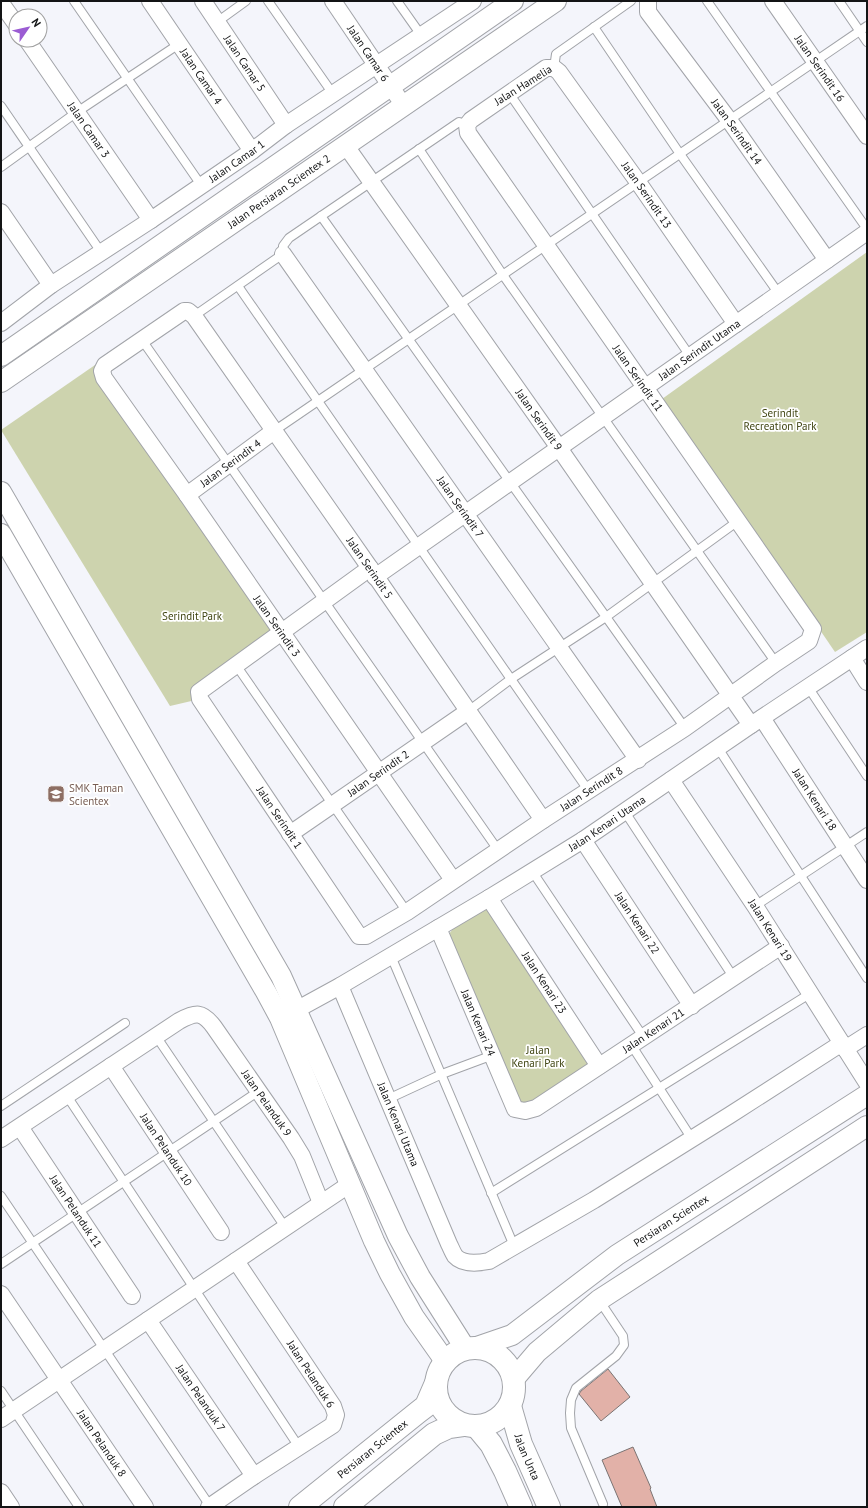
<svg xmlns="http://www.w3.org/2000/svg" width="868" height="1508" viewBox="0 0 868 1508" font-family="'PT Sans',sans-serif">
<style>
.green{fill:#cdd3ae}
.building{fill:#e2b1a8;stroke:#7b7473}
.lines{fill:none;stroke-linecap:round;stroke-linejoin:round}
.service-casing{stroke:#a2a4a9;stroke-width:10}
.minor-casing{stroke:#a2a4a9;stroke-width:18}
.tertiary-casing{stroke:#a2a4a9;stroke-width:22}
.secondary-casing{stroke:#a2a4a9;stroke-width:24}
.service{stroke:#fff;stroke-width:8}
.minor{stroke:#fff;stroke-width:16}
.tertiary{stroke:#fff;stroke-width:20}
.secondary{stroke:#fff;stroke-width:22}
.labels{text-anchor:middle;stroke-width:3.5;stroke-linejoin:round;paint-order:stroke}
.street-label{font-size:11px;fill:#131415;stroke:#fff}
.park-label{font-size:11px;fill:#3f4411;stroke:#fff}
.education-label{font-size:11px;fill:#785e54;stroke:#fff;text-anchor:start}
</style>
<rect width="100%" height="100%" fill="#f4f5fb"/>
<!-- green -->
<g class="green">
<path d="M867,252V632L835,652L662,399Z"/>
<path d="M95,365L102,371L282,633L200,699L170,706L1,430Z"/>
<path d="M488,907L587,1061L591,1072L525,1111L451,952L449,934L461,918Z"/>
</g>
<!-- building -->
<g class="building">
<path d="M608,1369L630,1397L601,1421L579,1394L581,1391Z"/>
<path d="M633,1447L651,1488L650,1489L657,1507H622L602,1460Z"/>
</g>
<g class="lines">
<defs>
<g id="service">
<path d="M74,1L201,185"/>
<path d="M268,1L333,94"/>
<path d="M397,1L421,35"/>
<path d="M707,1L867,229"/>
<path d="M839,1L867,42"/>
<path d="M217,22L246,1"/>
<path d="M594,27L680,154L779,294"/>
<path d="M554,68L556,54L631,1"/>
<path d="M509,93L690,356"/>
<path d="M1,106L101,252"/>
<path d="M419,149L503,275L776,663"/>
<path d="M1,167L77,112L179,44"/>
<path d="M321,216L685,728"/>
<path d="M238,286L588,790"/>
<path d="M194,316L283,254V246L289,238L459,122L467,125"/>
<path d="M142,340L498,850"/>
<path d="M274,431L867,26"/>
<path d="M236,665L407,912"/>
<path d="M808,687L867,776"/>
<path d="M467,712L511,679L606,617L738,521"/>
<path d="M718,748L867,978"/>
<path d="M625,812L734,978"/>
<path d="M532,871L644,1038"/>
<path d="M755,906L867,832"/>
<path d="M391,956L514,1246"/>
<path d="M156,1036L285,1227"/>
<path d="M632,1046L692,1139"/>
<path d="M67,1096L299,1447"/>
<path d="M388,1099L442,1074L493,1055"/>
<path d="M1,1106L125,1023"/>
<path d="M491,1193L811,993"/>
<path d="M1,1196L210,1506"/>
<path d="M1,1264L259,1091"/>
<path d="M599,1300L623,1336L624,1345L616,1356L576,1388L571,1400L570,1413L571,1428L603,1504"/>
<path d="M1,1391L79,1507"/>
</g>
<g id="minor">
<path id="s1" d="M150,1L252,151"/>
<path id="s2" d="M203,1L286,125"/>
<path id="s3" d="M333,1L404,106"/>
<path id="s4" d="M648,1V12L729,120L827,260"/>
<path id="s5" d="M773,1L867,136"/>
<path d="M1,3L16,24"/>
<path id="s6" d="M27,40L151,220"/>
<path id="s7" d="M346,146L559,448L751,725"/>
<path d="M1,212L51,285"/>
<path id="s8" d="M283,254L638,760"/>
<path id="s9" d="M1,323L51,285L151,220L252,151L286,125L473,1"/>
<path id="s10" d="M187,495L274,431"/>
<path id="s11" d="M370,568L199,692L200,699L359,936H366L407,912L543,820L685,728L776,663L809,641L813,629L468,133L467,125L471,120L546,68H554L559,72L638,182L736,324"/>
<path id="s12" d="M375,577L867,232"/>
<path d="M852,658L867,682"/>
<path id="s13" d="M762,718L867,880"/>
<path id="s14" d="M671,780L755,906L867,1083"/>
<path id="s15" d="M290,834L467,712"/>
<path id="s16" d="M583,840L692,1006"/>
<path id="s17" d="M453,880L187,495L104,378L102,371L105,365L184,311H188L194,316L370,568L543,820"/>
<path id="s18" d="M489,898L599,1066"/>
<path id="s19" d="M438,928L515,1109L525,1111L536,1108L781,946"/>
<path id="s20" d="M340,986L449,1244C451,1248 453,1253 455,1256C463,1265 479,1263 489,1261L594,1200L730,1115L842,1043"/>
<path id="s21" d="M287,1015L340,986L489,898L583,840L751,725L867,648"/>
<path d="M845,1049L867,1035"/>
<path id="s22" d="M111,1066L221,1232"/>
<path id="s23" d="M20,1127L132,1296"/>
<path id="s24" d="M1,1139L179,1021C196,1012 202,1011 214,1027L291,1138L302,1156L321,1203"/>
<path id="s25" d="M1,1294L145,1507"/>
<path id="s26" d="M148,1320L254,1476"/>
<path d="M1,1419L350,1184"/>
<path d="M1,1492L11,1507"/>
<path d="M209,1507L254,1476L333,1425L336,1415L333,1406L236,1261"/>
</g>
<g id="tertiary">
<path d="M1,356L513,1"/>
<path id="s27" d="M1,382L556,1"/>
<path d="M1,492L281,976L398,1236L420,1277L465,1348"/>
<path d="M1,534L266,992L280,1018L374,1241L390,1274L414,1317L445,1361"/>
<path id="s28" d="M477,1347L512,1335L617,1255L867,1095"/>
<path d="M514,1379L537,1352L599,1300L867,1126"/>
</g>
<g id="secondary">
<circle cx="475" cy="1387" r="39"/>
<path id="s29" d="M510,1406L521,1444L549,1507"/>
<path d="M477,1427L491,1444L505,1471L521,1507"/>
<path id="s30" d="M300,1507L417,1413L426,1406L436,1383"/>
<path d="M345,1507L434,1434L449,1427L463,1425"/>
</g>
</defs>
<!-- service casing -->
<use href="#service" class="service-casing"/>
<!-- minor casing -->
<use href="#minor" class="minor-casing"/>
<!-- tertiary casing -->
<use href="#tertiary" class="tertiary-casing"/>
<!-- secondary casing -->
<use href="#secondary" class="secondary-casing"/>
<!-- service -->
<use href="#service" class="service"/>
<!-- minor -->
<use href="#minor" class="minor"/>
<!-- tertiary -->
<use href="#tertiary" class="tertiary"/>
<!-- secondary -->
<use href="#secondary" class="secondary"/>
</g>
<!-- icons -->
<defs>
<symbol id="school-square" viewBox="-11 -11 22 22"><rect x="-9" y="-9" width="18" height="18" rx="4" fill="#8d6e63" stroke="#fff"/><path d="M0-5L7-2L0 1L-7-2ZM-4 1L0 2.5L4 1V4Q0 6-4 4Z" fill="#fff"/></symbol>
</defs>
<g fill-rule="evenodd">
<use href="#school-square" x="46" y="784" width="20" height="20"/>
</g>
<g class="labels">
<!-- street labels -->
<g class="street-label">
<text dy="4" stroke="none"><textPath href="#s3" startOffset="63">Jalan Camar 6</textPath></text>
<text dy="4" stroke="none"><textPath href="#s2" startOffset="75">Jalan Camar 5</textPath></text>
<text dy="4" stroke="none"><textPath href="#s5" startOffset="82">Jalan Serindit 16</textPath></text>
<text dy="4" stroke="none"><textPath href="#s1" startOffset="91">Jalan Camar 4</textPath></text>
<text transform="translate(523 85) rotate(-32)" y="4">Jalan Hamelia</text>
<text dy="4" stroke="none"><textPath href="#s6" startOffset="109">Jalan Camar 3</textPath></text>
<text dy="4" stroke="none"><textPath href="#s4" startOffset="160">Jalan Serindit 14</textPath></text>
<text dy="4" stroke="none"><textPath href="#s9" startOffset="286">Jalan Camar 1</textPath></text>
<text dy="4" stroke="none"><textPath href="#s27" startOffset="337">Jalan Persiaran Scientex 2</textPath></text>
<text dy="4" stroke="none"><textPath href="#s11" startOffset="1931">Jalan Serindit 13</textPath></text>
<text dy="4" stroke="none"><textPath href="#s12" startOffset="396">Jalan Serindit Utama</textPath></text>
<text transform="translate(638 378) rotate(55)" y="4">Jalan Serindit 11</text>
<text dy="4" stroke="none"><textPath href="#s7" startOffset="335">Jalan Serindit 9</textPath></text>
<text dy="4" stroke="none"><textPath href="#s10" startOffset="54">Jalan Serindit 4</textPath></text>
<text dy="4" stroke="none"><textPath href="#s8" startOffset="309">Jalan Serindit 7</textPath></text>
<text dy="4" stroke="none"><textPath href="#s17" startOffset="1040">Jalan Serindit 5</textPath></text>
<text transform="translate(277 626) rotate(55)" y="4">Jalan Serindit 3</text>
<text dy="4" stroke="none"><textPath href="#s15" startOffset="107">Jalan Serindit 2</textPath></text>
<text dy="4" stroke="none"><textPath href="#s11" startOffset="780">Jalan Serindit 8</textPath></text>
<text dy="4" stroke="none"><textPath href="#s13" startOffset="97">Jalan Kenari 18</textPath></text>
<text dy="4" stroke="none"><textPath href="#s11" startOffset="361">Jalan Serindit 1</textPath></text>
<text dy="4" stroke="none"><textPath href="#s21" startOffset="373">Jalan Kenari Utama</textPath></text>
<text dy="4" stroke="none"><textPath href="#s16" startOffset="99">Jalan Kenari 22</textPath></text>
<text dy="4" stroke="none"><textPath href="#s14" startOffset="180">Jalan Kenari 19</textPath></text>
<text dy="4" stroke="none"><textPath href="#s18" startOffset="101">Jalan Kenari 23</textPath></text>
<text dy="4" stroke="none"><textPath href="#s19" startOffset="103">Jalan Kenari 24</textPath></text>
<text dy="4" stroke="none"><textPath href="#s19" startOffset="359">Jalan Kenari 21</textPath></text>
<text dy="4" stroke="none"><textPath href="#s24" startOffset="347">Jalan Pelanduk 9</textPath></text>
<text dy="4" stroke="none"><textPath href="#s20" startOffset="150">Jalan Kenari Utama</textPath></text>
<text dy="4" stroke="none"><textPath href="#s22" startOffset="100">Jalan Pelanduk 10</textPath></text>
<text dy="4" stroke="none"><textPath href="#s23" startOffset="101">Jalan Pelanduk 11</textPath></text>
<text dy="4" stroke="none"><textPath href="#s28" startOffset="233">Persiaran Scientex</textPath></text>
<text transform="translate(311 1374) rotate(57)" y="4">Jalan Pelanduk 6</text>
<text dy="4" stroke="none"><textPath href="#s26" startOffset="94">Jalan Pelanduk 7</textPath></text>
<text dy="4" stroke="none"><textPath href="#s25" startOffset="180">Jalan Pelanduk 8</textPath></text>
<text dy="4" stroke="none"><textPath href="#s30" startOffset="93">Persiaran Scientex</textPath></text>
<text dy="4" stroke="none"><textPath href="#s29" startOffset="54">Jalan Unta</textPath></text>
</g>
<!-- park labels -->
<g class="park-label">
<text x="780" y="417">Serindit<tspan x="780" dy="13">Recreation Park</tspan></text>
<text x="192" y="620">Serindit Park</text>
<text x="538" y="1054">Jalan<tspan x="538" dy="13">Kenari Park</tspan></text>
</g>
<!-- education labels -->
<g class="education-label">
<text x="69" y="792">SMK Taman<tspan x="69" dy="13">Scientex</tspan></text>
</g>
</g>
<!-- border -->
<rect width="868" height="1508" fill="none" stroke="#131415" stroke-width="4"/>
<!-- north arrow -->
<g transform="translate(28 28) rotate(56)"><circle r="19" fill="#ffffff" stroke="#a1a1a1"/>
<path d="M0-3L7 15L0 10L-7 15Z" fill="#9b5cd3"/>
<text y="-6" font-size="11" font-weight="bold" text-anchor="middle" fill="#131415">N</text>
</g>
</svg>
